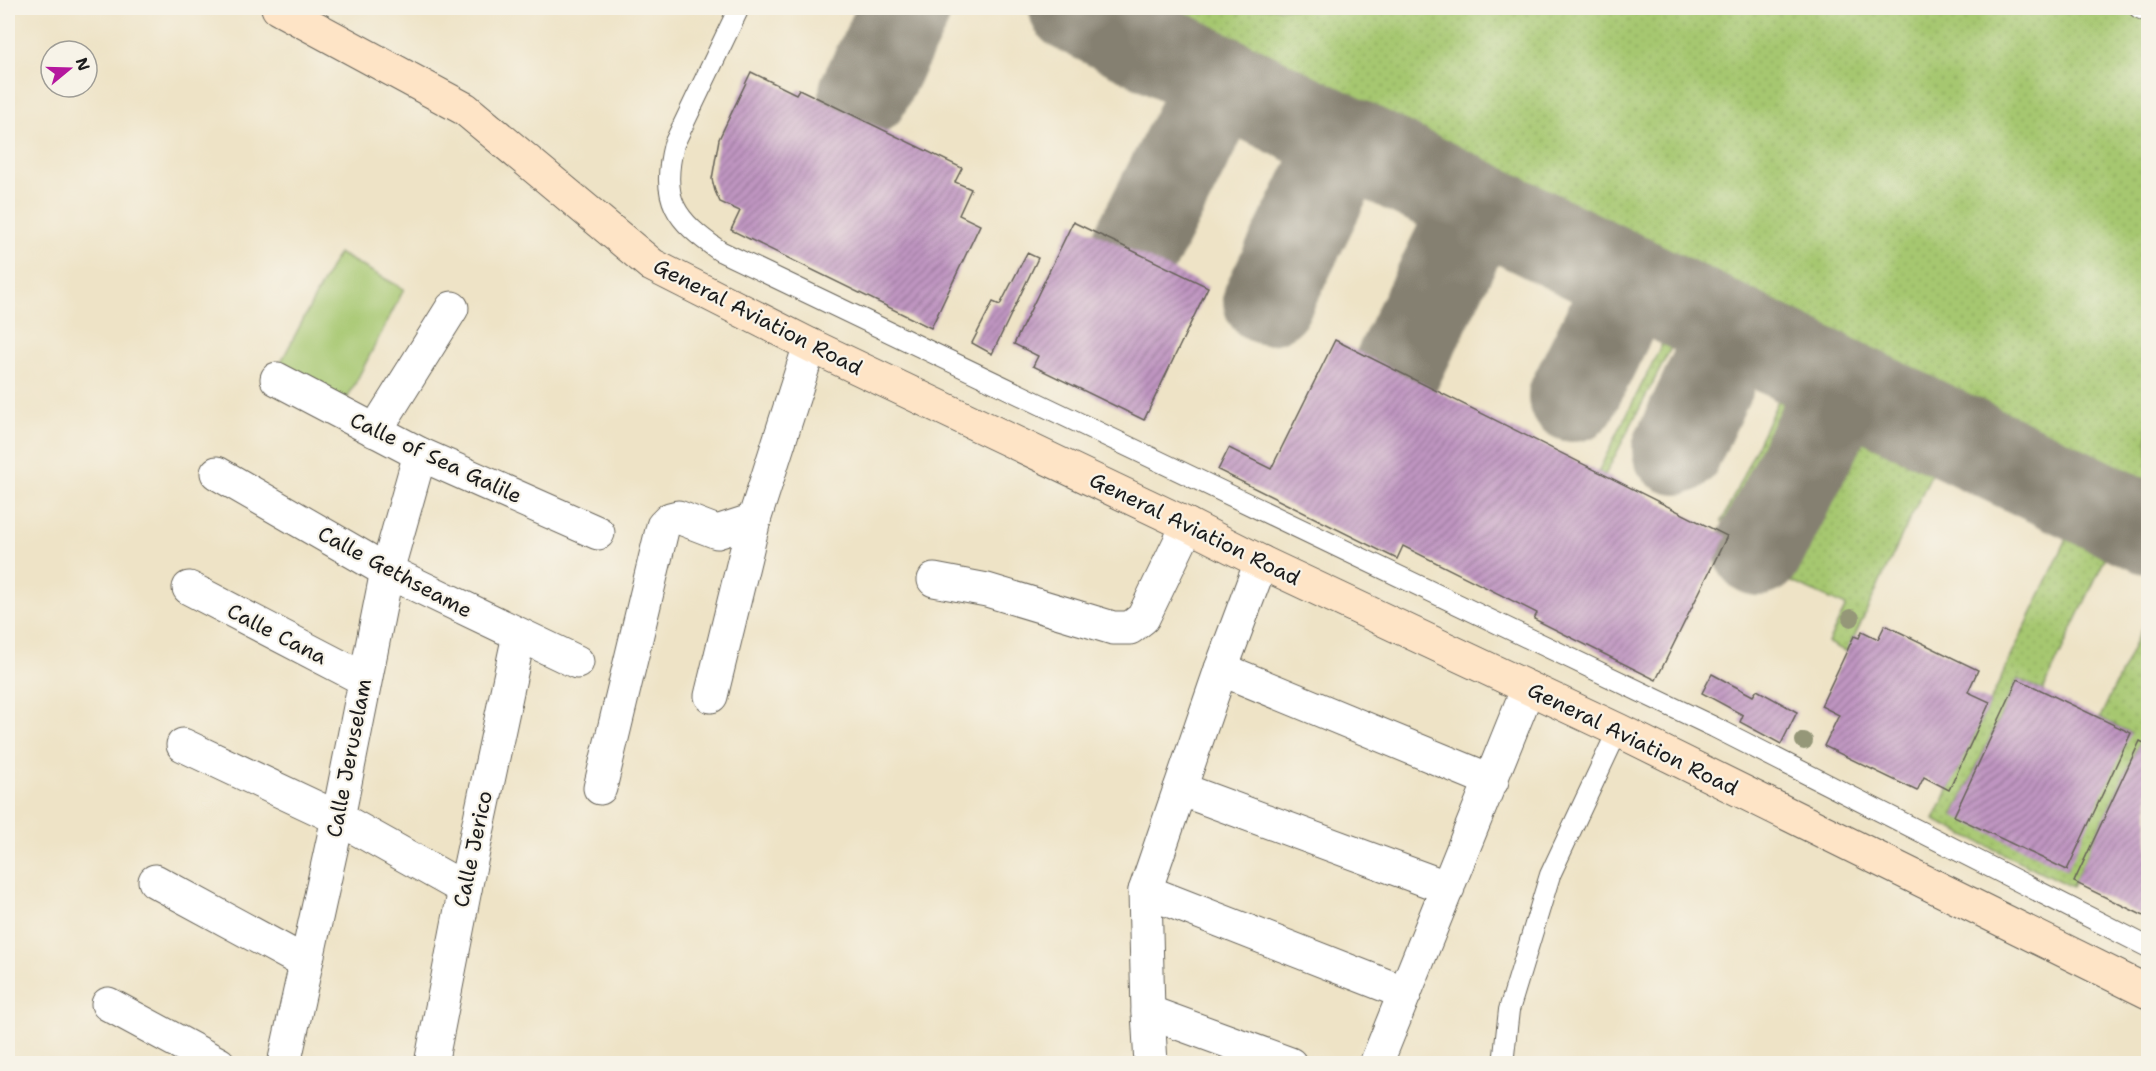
<svg xmlns="http://www.w3.org/2000/svg" width="2156" height="1071" viewBox="0 0 2156 1071" font-family="'Shantell Sans',sans-serif">
<style>
.grass{fill:url(#grass-dots);stroke:#617246;stroke-width:1.5}
.pitch{fill:#a6c770;stroke:#617246;stroke-width:1.5}
.lines{fill:none;stroke-linecap:round;stroke-linejoin:round}
.taxiway{stroke:#858071;stroke-width:90}
.building{fill:url(#building-hatch)}
.lane-casing{stroke:#666258;stroke-width:22}
.street-casing{stroke:#666258;stroke-width:35}
.secondary-casing{stroke:#666258;stroke-width:35}
.lane{stroke:#fff;stroke-width:20}
.street{stroke:#fff;stroke-width:33}
.secondary{stroke:#fee4c6;stroke-width:33}
.tree{fill:#959778}
.labels{text-anchor:middle;stroke-width:4.5;stroke-linejoin:round;paint-order:stroke}
.street-label{font-size:21px;fill:#1c1c1c;stroke:#f7f3e8}
</style>
<defs>
<pattern id="grass-dots" width="8" height="8" patternUnits="userSpaceOnUse" patternTransform="scale(1.5)"><rect width="8" height="8" fill="#a6c770"/><path d="M2 2h.1M6 6h.1" fill="none" stroke="#8eaa60" stroke-width="1.8" stroke-linecap="round"/></pattern>
<pattern id="building-hatch" width="6" height="6" patternUnits="userSpaceOnUse" patternTransform="scale(1.5)"><rect width="6" height="6" fill="#bf95c1"/><path d="M-1 1l2-2M0 6l6-6M5 7l2-2" fill="none" stroke="#9a799c"/></pattern>
</defs>
<rect width="100%" height="100%" fill="#f7f3e8"/>
<filter id="ink" filterUnits="userSpaceOnUse"><feTurbulence type="fractalNoise" baseFrequency=".0167" numOctaves="2"/><feDisplacementMap in="SourceGraphic" scale="12" xChannelSelector="R" yChannelSelector="G"/><feConvolveMatrix kernelMatrix="1 2 1 2 8 2 1 2 1" color-interpolation-filters="sRGB"/></filter>
<filter id="wash" filterUnits="userSpaceOnUse"><feTurbulence type="fractalNoise" baseFrequency=".008" numOctaves="4" result="noise"/><feDisplacementMap in="SourceGraphic" scale="24" xChannelSelector="R" yChannelSelector="G"/><feGaussianBlur stdDeviation="1.35" result="paint"/><feColorMatrix in="noise" values="0 0 0 0 0 0 0 0 0 0 0 0 0 0 0 0 0 1.4 0 .05"/><feComposite in="paint" operator="in"/></filter>
<g filter="url(#wash)">
<rect width="100%" height="100%" fill="#eee3c6"/>
<!-- grass -->
<g class="grass">
<path d="M1113,8H2148V512Z"/>
<path d="M1667,334L1676,338L1605,475L1598,472Z"/>
<path d="M1782,392L1815,406L1769,501L1722,521Z"/>
<path d="M1837,418L1935,466L1847,652L1828,643L1846,606L1785,579L1788,573L1767,562Z"/>
<path d="M2070,532L2108,552L2043,691L2018,679L1954,815L2131,733L2100,718L2148,615V745L2140,741L2072,887L1934,820Z"/>
</g>
<!-- pitch -->
<path class="pitch" d="M338,253L404,289L346,401L279,366Z"/>
<g class="lines">
<!-- taxiway -->
<g class="taxiway">
<path d="M1074,8L1843,383L2148,529"/>
<path d="M864,93L906,8"/>
<path d="M1136,247L1221,81"/>
<path d="M1268,300L1346,142"/>
<path d="M1399,365L1477,206"/>
<path d="M1573,397L1631,280"/>
<path d="M1677,450L1733,330"/>
<path d="M1759,551L1843,383"/>
</g>
</g>
<g id="blocks">
<!-- building -->
<g class="building">
<path d="M751,72L796,94L799,89L962,168L955,182L971,189L959,215L980,225L931,328L731,230L740,211L720,202L715,191L712,179L719,139Z"/>
<path d="M1073,222L1208,287L1144,420L1033,366L1038,356L1014,344Z"/>
<path d="M1027,253L1038,258L992,354L972,343L993,302L1000,305Z"/>
<path d="M1335,340L1727,536L1656,680L1534,619L1537,613L1403,546L1397,559L1218,470L1229,448L1271,469Z"/>
<path d="M1885,625L1978,670L1968,692L1990,702L1949,790L1924,777L1917,791L1824,746L1839,715L1821,706L1854,636L1859,638L1862,631L1878,639Z"/>
<path d="M1712,674L1753,696L1757,690L1797,712L1781,744L1740,722L1743,715L1702,693Z"/>
<path d="M2018,679L2131,733L2067,870L1954,816Z"/>
<path d="M2140,741L2148,745V918L2074,882Z"/>
</g>
</g>
</g>
<g filter="url(#ink)">
<use href="#blocks" fill-opacity="0" stroke="#666258" stroke-width="1.5"/>
<g class="lines">
<defs>
<g id="lane">
<path d="M739,8L674,144C660,200 675,220 720,251L1714,727L2148,947"/>
<path d="M2139,8L2148,12"/>
<path d="M1503,1064L1509,1010L1550,875L1618,730"/>
</g>
<g id="street">
<path d="M277,379L420,454L598,533"/>
<path d="M375,431L452,308"/>
<path d="M217,473L387,571L577,662"/>
<path d="M934,580L987,590L1113,628H1130L1143,618L1188,525"/>
<path d="M189,588L364,679"/>
<path d="M1221,669L1492,781"/>
<path d="M711,696L754,520L810,345"/>
<path d="M183,745L338,818L465,889"/>
<path d="M600,788L663,526L670,519L678,517L717,532L754,520"/>
<path d="M1180,789L1448,888"/>
<path d="M155,881L306,963"/>
<path d="M1145,891L1405,993"/>
<path d="M108,1004L219,1064"/>
<path d="M1148,1012L1290,1064"/>
<path d="M284,1064L338,818L387,571L420,454"/>
<path d="M431,1064L465,889L519,635"/>
<path d="M1151,1064L1148,1012L1145,891L1221,669L1261,562"/>
<path d="M1376,1064L1528,688"/>
</g>
<path id="secondary" d="M278,8L465,109L652,265L810,345L1188,525L1261,562L1618,730L2148,992"/>
</defs>
<!-- lane casing -->
<use href="#lane" class="lane-casing"/>
<!-- street casing -->
<use href="#street" class="street-casing"/>
<!-- secondary casing -->
<use href="#secondary" class="secondary-casing"/>
<!-- lane -->
<use href="#lane" class="lane"/>
<!-- street -->
<use href="#street" class="street"/>
<!-- secondary -->
<use href="#secondary" class="secondary"/>
</g>
<!-- trees -->
<g class="tree">
<circle cx="1851" cy="618" r="9"/>
<circle cx="1804" cy="741" r="9"/>
</g>
</g>
<g class="labels">
<!-- street labels -->
<g class="street-label">
<text transform="translate(758 317) rotate(27)" y="7">General Aviation Road</text>
<text transform="translate(436 458) rotate(25)" y="7">Calle of Sea Galile</text>
<text transform="translate(1195 529) rotate(26)" y="7">General Aviation Road</text>
<text transform="translate(395 572) rotate(28)" y="7">Calle Gethseame</text>
<text transform="translate(277 634) rotate(27)" y="7">Calle Cana</text>
<text transform="translate(1633 739) rotate(26)" y="7">General Aviation Road</text>
<text transform="translate(349 758) rotate(-79)" y="7">Calle Jeruselam</text>
<text transform="translate(473 849) rotate(-78)" y="7">Calle Jerico</text>
</g>
</g>
<!-- margin -->
<rect width="2156" height="1071" fill="none" stroke="#f7f3e8" stroke-width="30"/>
<!-- north arrow -->
<g transform="translate(69 69) rotate(71)"><circle r="28" fill="#f7f3e8" stroke="#9f9d96" stroke-width="1.5"/>
<path d="M0-4.5L10 22L0 15L-10 22Z" fill="#b5179e"/>
<text y="-9" font-size="16" font-weight="bold" text-anchor="middle" fill="#1c1c1c">N</text>
</g>
</svg>
